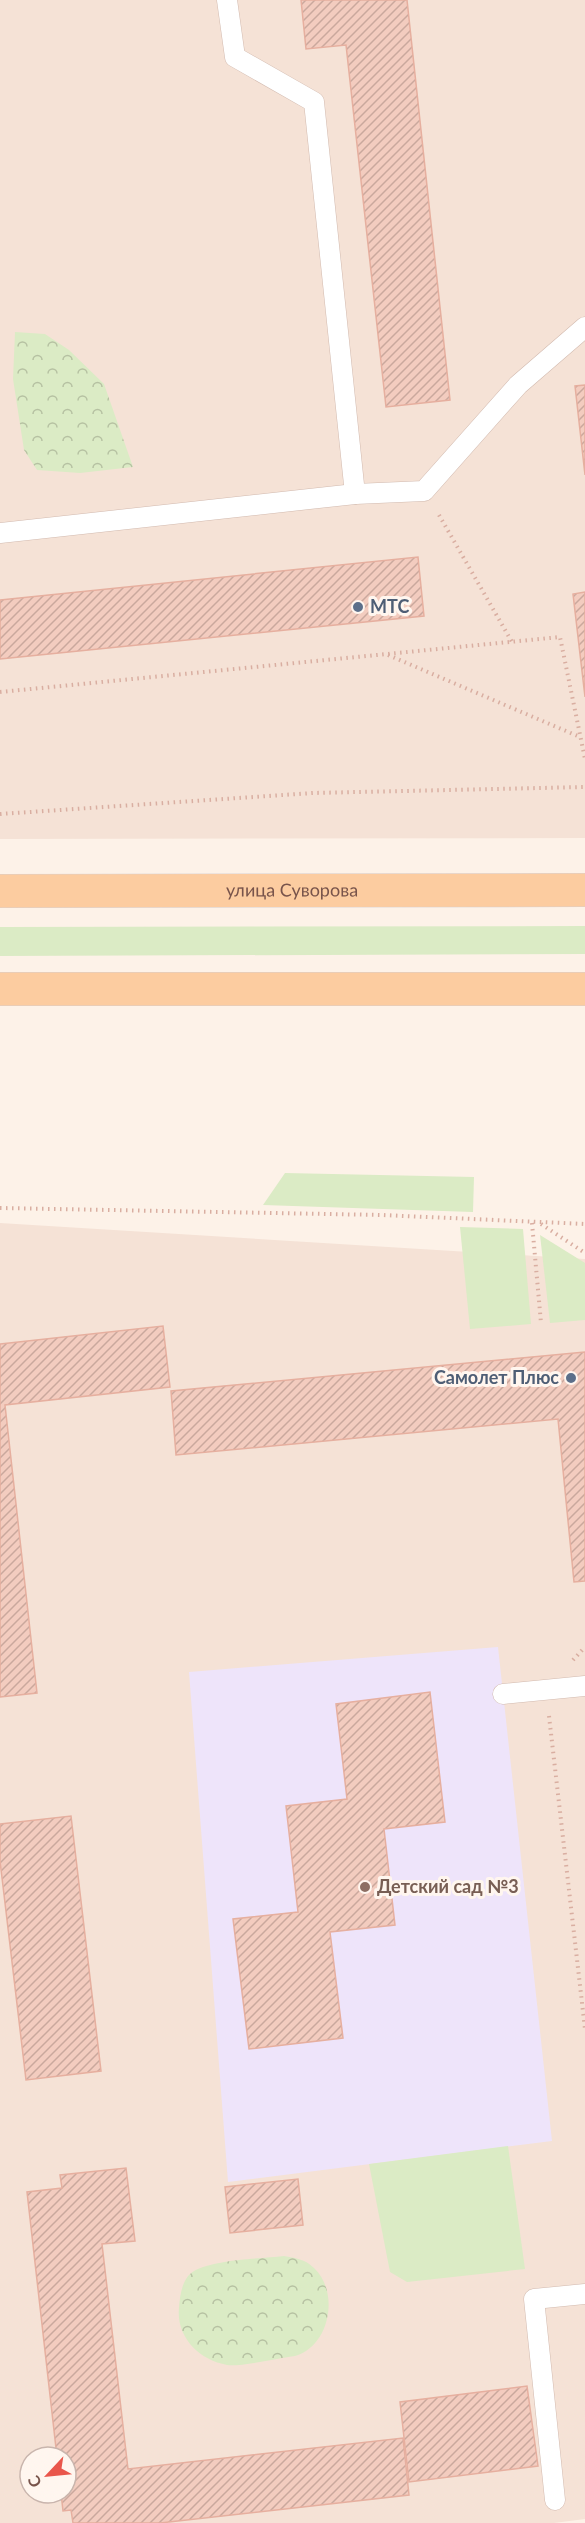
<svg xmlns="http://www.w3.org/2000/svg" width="585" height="2523" viewBox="0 0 585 2523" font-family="Lato,sans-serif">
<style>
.residential{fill:#f5e2d6;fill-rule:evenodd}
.education{fill:#eee4fa}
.green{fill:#dbebc5}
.park{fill:url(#park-crowns)}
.building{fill:url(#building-hatch);stroke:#e6af9f;stroke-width:1.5}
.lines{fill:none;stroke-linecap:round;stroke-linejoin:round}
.service-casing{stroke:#d2baaf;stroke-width:21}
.primary-casing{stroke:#d9cfcd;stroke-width:34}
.path{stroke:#d9aea1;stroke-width:4;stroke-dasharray:1.5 4.5;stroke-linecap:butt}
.service{stroke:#fff;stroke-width:20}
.primary{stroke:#fccca0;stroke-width:33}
.service-dot{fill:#5c6f8a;stroke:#fff6ef;stroke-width:2}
.education-dot{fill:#8d6e63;stroke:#fff6ef;stroke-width:2}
.labels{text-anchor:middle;stroke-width:6;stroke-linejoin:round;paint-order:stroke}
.service-label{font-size:18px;font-weight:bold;fill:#4e5e75;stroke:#fff6ef;text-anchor:start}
.street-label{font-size:18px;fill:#78544b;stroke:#fff6ef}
.education-label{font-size:18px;font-weight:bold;fill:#785e54;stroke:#fff6ef;text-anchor:start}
</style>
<defs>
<pattern id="park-crowns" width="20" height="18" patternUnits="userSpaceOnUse" patternTransform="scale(1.5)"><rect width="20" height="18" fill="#dbebc5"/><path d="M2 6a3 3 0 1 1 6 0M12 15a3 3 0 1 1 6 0" fill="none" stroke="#b6c1a2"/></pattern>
<pattern id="building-hatch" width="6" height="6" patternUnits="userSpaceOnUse" patternTransform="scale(1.5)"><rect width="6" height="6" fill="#f3ccbf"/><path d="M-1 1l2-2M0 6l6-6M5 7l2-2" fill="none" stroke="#caa89d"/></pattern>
</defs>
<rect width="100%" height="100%" fill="#fdf2e8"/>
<!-- residential -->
<g class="residential">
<path d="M0,0H585V838L0,839Z"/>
<path d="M0,1223L585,1259V2519L554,2523H0ZM30,2457H66V2493H30Z"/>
</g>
<!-- education -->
<path class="education" d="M498,1647L552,2141L228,2182L189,1672Z"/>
<!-- green -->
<g class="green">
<path d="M585,926V954L0,956V927Z"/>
<path d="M285,1173L474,1177L473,1212L263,1205Z"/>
<path d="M460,1227L523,1229L531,1324L470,1329Z"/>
<path d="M540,1235L585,1263V1320L550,1323Z"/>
<path d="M508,2146L525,2269L407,2282L390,2272L369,2164Z"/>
</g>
<!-- park -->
<g class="park">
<path d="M15,332L45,334L69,350L104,384L133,467L80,473L37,470L24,450L13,379Z"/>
<path d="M284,2256C295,2258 305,2259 314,2268C340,2292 330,2346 295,2356C280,2358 239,2367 227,2365C199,2360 176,2337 179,2308C180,2295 182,2278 194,2271C215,2259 259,2259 284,2256Z"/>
</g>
<!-- building -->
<g class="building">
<path d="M301,0H407L450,400L386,407L346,45L306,49Z"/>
<path d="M585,385V475L575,386Z"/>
<path d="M418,557L424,616L0,659V600Z"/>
<path d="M585,592V697L573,594Z"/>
<path d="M163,1326L170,1387L5,1405L37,1693L0,1697V1344Z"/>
<path d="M585,1352V1581L574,1582L558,1419L176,1455L171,1391Z"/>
<path d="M430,1692L445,1822L384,1829L395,1925L330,1932L343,2038L249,2049L233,1919L298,1912L286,1806L347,1799L336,1704Z"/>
<path d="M71,1816L101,2071L26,2080L0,1861V1824Z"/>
<path d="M126,2168L135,2241L102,2244L128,2469L403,2438L409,2495L160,2523H73L71,2510L63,2511L61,2493H66V2457H57L27,2192L62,2188L60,2175Z"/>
<path d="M298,2179L303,2225L230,2233L225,2187Z"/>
<path d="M527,2386L538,2466L409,2482L400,2402Z"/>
</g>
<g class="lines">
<defs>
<g id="service">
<path d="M227,0L235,57L314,102L355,494"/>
<path d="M0,533L355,494L424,491L518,385L585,327"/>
<path d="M503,1694L585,1686"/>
<path d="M555,2500L534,2299L585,2294"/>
</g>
<g id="primary">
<path id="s1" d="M0,891L585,890"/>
<path d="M0,989H585"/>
</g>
</defs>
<!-- service casing -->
<use href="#service" class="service-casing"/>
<!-- primary casing -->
<use href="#primary" class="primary-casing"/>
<!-- path -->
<g class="path">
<path d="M439,515L512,642"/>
<path d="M388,655L580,737"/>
<path d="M0,692L560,637L585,759"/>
<path d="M0,814L313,793L585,787"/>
<path d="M0,1208L382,1215L585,1224"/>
<path d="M532,1223L541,1323"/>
<path d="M541,1224L585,1253"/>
<path d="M573,1660L585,1647"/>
<path d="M549,1716L585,2029"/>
</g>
<!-- service -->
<use href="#service" class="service"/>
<!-- primary -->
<use href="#primary" class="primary"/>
</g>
<!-- markers -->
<g class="service-dot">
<circle cx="358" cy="607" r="6"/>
<circle cx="571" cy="1378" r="6"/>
</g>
<circle class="education-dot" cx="365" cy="1887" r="6"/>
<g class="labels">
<!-- service labels -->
<g class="service-label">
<text x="370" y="613">МТС</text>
<text x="559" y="1384" text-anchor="end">Самолет Плюс</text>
</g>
<!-- street labels -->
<g class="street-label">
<text dy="6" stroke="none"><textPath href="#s1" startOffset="292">улица Суворова</textPath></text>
</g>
<!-- education labels -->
<g class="education-label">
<text x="377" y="1893">Детский сад №3</text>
</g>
</g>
<!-- north arrow -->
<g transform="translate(48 2475) rotate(244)"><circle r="28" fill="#fff6ef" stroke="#c9b5ad" stroke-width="1.5"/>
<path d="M0-4.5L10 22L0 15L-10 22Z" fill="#e9564b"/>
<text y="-9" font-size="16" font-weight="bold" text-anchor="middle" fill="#78544b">С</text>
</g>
</svg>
